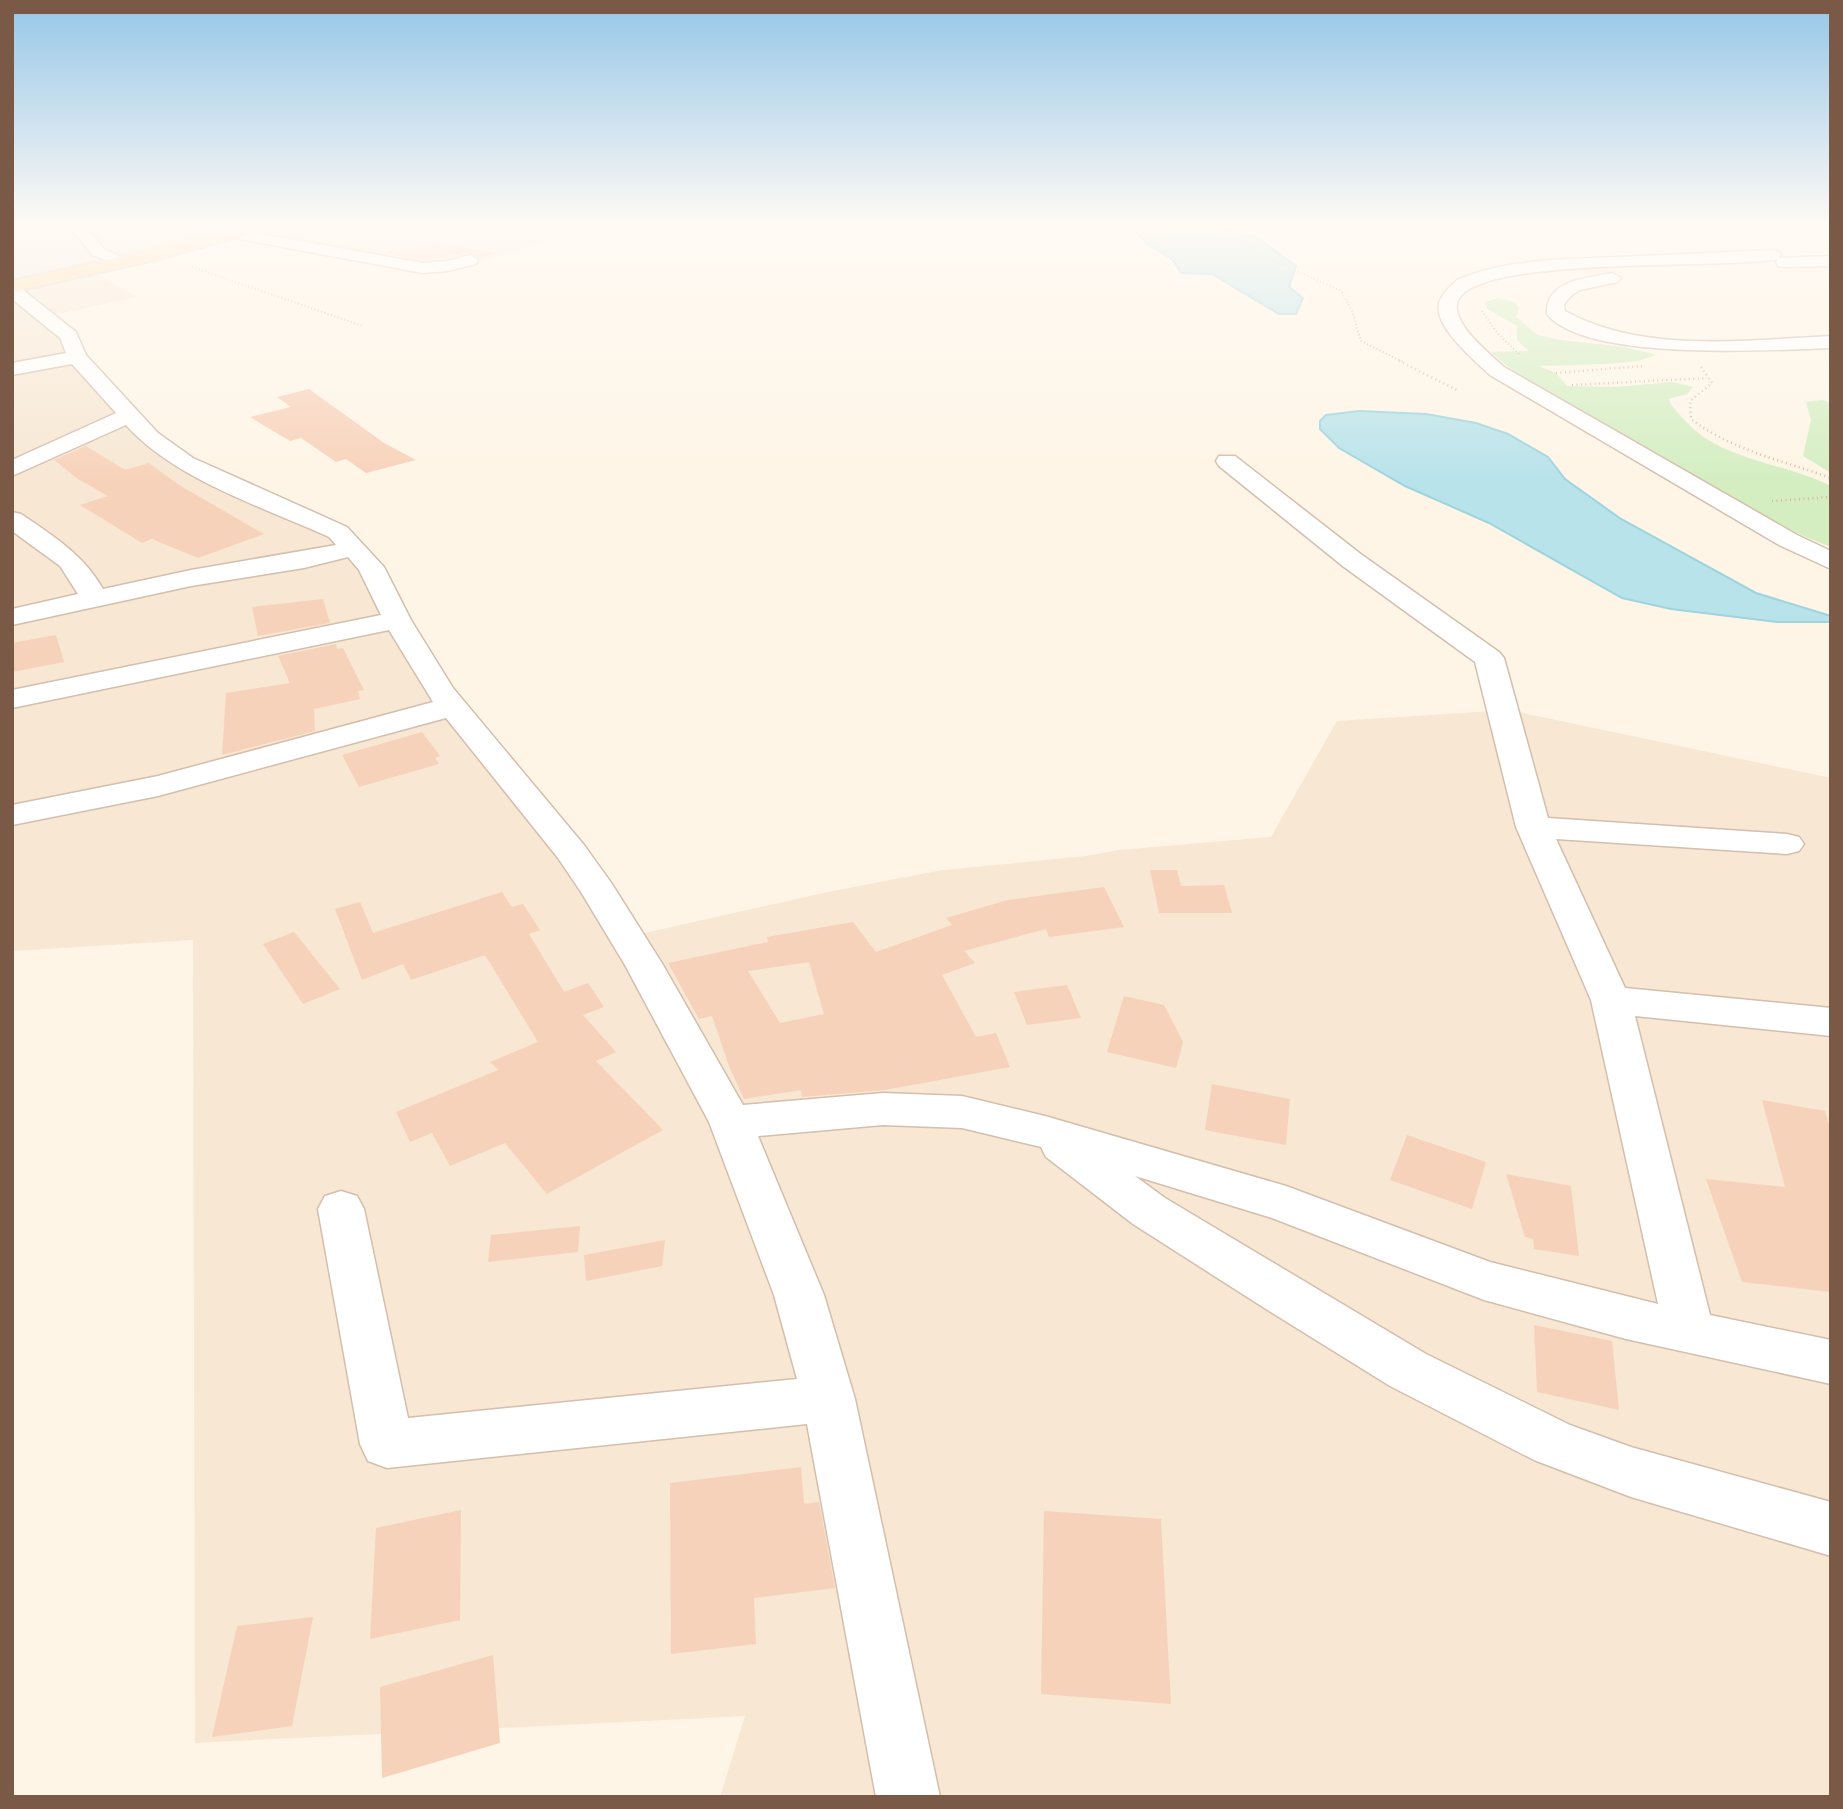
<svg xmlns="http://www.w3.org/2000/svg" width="1843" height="1809" viewBox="0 0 1843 1809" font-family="'DejaVu Sans',sans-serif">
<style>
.residential{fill:#f7e7d3}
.industrial{fill:#eee7e0}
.green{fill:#d4eec2}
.water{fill:#b8e3ea;stroke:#9dd4dd;stroke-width:2}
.building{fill:#f7d2ba;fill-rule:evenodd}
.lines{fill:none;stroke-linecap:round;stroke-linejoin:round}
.minor-casing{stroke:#d4bead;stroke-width:3}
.major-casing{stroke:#ddd4cf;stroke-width:4}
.path-far1{stroke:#dcb59d;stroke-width:2;stroke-dasharray:1 2.5;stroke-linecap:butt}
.path{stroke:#dcb59d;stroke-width:2.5;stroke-dasharray:1 3.5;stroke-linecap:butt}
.minor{fill:#fff;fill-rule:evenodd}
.major{fill:#ffda9c;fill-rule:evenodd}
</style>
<rect width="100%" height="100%" fill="#fef5e6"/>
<!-- residential -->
<g class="residential">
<path d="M98,228H595L528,246L443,274L225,232L152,251L115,242Z"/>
<path d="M83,267L138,297L47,316L150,438L338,532L397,620L636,935L828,892L943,870L1086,856L1119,850L1271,837L1337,721L1509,710L1831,778V1797H720L745,1716L195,1743L193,940L12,951V282Z"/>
</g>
<!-- industrial -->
<path class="industrial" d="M12,228H98L115,242L152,251L12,282Z"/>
<!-- green -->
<g class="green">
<path d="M1498,298L1515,302L1519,308L1516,317L1538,335L1561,340L1624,347L1656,355L1638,361L1607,364L1539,366L1556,373L1567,386L1616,387L1672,382L1693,387L1687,394L1669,399C1671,406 1676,411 1681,416C1718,462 1782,461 1831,486V547C1792,532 1755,513 1718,495C1638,455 1558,411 1491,352L1529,351L1517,340V326L1487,309L1485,302Z"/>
<path d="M1822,400L1831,403V473L1803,456L1811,420L1806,402Z"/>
</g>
<!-- water -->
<g class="water">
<path d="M1133,228H1220L1256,237L1296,266L1289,287L1303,298L1296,314H1279L1212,274L1181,273L1172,259L1147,244Z"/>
<path d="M1359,411L1426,414L1476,423L1508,434L1548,457L1565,479L1621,519L1756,593L1831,616V622H1777L1671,609L1622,598L1489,523L1405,486L1339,448L1320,429V421L1326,415Z"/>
</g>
<!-- building -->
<g class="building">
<path d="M435,243L495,253L480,259L469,252L423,260L394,255Z"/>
<path d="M309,389L384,443L416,460L366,473L346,459L336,462L301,438L290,441L250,417L291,407L277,397Z"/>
<path d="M86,446L125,470L149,463L179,485L264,534L198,558L152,539L142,543L80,505L108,496L78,479L54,460Z"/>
<path d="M323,599L330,623L258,636L252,607Z"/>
<path d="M56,635L64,662L12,672V643Z"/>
<path d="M336,644L337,649L343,648L364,690L358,691L360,699L314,709L315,731L222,755L226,693L290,683L278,656Z"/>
<path d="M422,732L440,756L435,758L439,764L359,787L342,755Z"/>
<path d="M1150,870H1177L1181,886L1224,885L1232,913H1159Z"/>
<path d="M1104,887L1124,927L1049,937L1046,929L964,951L975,963L942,975L976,1037L996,1033L1010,1067L885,1090L802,1097L801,1090L744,1099L729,1066L712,1016L699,1019L668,963L768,942L767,937L853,922L876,952L952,925L946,918L1008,900ZM809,962L824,1014L780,1023L748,971Z"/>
<path d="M502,892L512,907L523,904L540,930L529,934L564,992L588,983L604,1007L583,1015L616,1052L596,1061L663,1130L547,1194L505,1143L450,1166L432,1133L410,1142L396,1112L498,1070L490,1062L538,1042L485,955L411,980L403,964L362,980L335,909L360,902L373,933Z"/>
<path d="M294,932L340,989L303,1004L263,944Z"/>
<path d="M1067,985L1081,1018L1027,1025L1014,992Z"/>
<path d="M1124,996L1164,1005L1183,1042L1176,1068L1107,1052Z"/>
<path d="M1212,1084L1290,1099L1286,1145L1205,1130Z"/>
<path d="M1762,1100L1825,1111L1831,1131V1292L1742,1282L1706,1179L1785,1187Z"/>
<path d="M1407,1135L1486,1162L1472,1209L1390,1180Z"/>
<path d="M1506,1174L1571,1186L1579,1256L1534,1249L1533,1239L1525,1237Z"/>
<path d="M580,1226L578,1252L488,1262L491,1235Z"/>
<path d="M665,1240L662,1266L586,1281L584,1255Z"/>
<path d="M1534,1325L1612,1341L1619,1410L1537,1392Z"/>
<path d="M801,1467L804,1504L819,1502L835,1588L754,1598L756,1644L671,1654L670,1483Z"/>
<path d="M461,1510L460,1620L370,1639L376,1528Z"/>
<path d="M1044,1511L1161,1519L1171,1704L1041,1694Z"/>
<path d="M313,1617L292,1726L212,1737L237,1626Z"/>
<path d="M493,1655L500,1743L382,1778L380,1687Z"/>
</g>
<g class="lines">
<defs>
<g id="minor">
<path d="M71,228H87L104,249L125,259L117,264L92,255Z"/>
<path d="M1820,228H1831V234Z"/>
<path d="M235,229L423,263L447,261L470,255L478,260L476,264L448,271L423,273L229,237L227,234Z"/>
<path d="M1773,250L1779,252L1781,255L1779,258L1831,256V266L1784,267L1778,266L1776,262L1778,259C1730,270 1466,254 1457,304C1453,325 1490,354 1504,367L1797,535L1831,551V569L1779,545L1490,375C1475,361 1433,326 1439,303C1441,296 1453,282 1459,279C1508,259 1566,259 1618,257C1670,255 1721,252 1773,250Z"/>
<path d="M1612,273L1621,278L1618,282L1580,290L1572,295L1564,304L1565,311C1643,354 1745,340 1831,336V348C1772,350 1585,362 1547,314C1545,280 1587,278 1612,273Z"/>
<path d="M12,285L18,286L76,332L86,355L158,433L193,458L347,527L384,567L411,620L453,688L584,845L612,884L663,965L743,1105L883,1093L962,1096L1045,1116L1286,1186L1490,1262L1658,1304L1591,1000L1516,827L1475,662L1344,567L1219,466L1216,461L1219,456H1235L1362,555L1499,652L1504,658L1548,818L1787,834L1799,837L1804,844L1799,851L1787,854L1556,839L1625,988L1831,1008V1036L1635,1016L1710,1315L1831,1340V1384L1626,1339L1484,1300L1272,1218L1135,1176L1165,1198L1426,1354L1570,1425L1631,1447L1831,1502V1556L1631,1497L1534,1460L1390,1386L1266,1309L1133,1224L1046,1157L1041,1147L962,1128L883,1125L758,1136L824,1295L855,1399L940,1797H876L807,1424L387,1468L368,1461L360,1444L318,1209L325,1196L341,1191L357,1196L364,1209L408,1418L797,1379L774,1295L709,1122L625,965L581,892L558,858L446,718L158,796L12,825V805L158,776L433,702L389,630L12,708V690L381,615L359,570L348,557L304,568L191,586L12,625V609L78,594L60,566L12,531V512L21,514C53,536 83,554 103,589L191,570L336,545L329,537C263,507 174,479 126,425L12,476V460L116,413L72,364L12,375V363L66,353L60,338L12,299Z"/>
</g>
<path id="major" d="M237,228H263L261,231L159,259L12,292V281L156,249Z"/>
</defs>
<!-- minor casing -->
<use href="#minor" class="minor-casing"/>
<!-- major casing -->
<use href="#major" class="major-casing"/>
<!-- path-far1 -->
<g class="path-far1">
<path d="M1237,228L1256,253L1341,291L1352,311L1361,341L1403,362"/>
<path d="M192,267L363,326"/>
<path d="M1482,311L1498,334L1520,355"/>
</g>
<!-- path -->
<g class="path">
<path d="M1399,361L1457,390"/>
<path d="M1701,367L1712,383L1690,401L1691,419C1733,451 1782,460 1831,478"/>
<path d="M1556,373L1642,366"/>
<path d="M1572,385L1707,378"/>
<path d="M1772,501L1831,497"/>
</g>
<!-- minor -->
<use href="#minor" class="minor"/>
<!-- major -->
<use href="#major" class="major"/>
</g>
<!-- sky -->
<linearGradient id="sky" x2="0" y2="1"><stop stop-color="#95c7e9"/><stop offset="0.47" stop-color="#fffaf4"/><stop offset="1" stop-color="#fffaf4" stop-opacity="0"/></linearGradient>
<rect width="1843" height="481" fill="url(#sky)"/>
<!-- border -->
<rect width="1843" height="1809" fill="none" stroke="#7b5947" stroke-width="28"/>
</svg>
